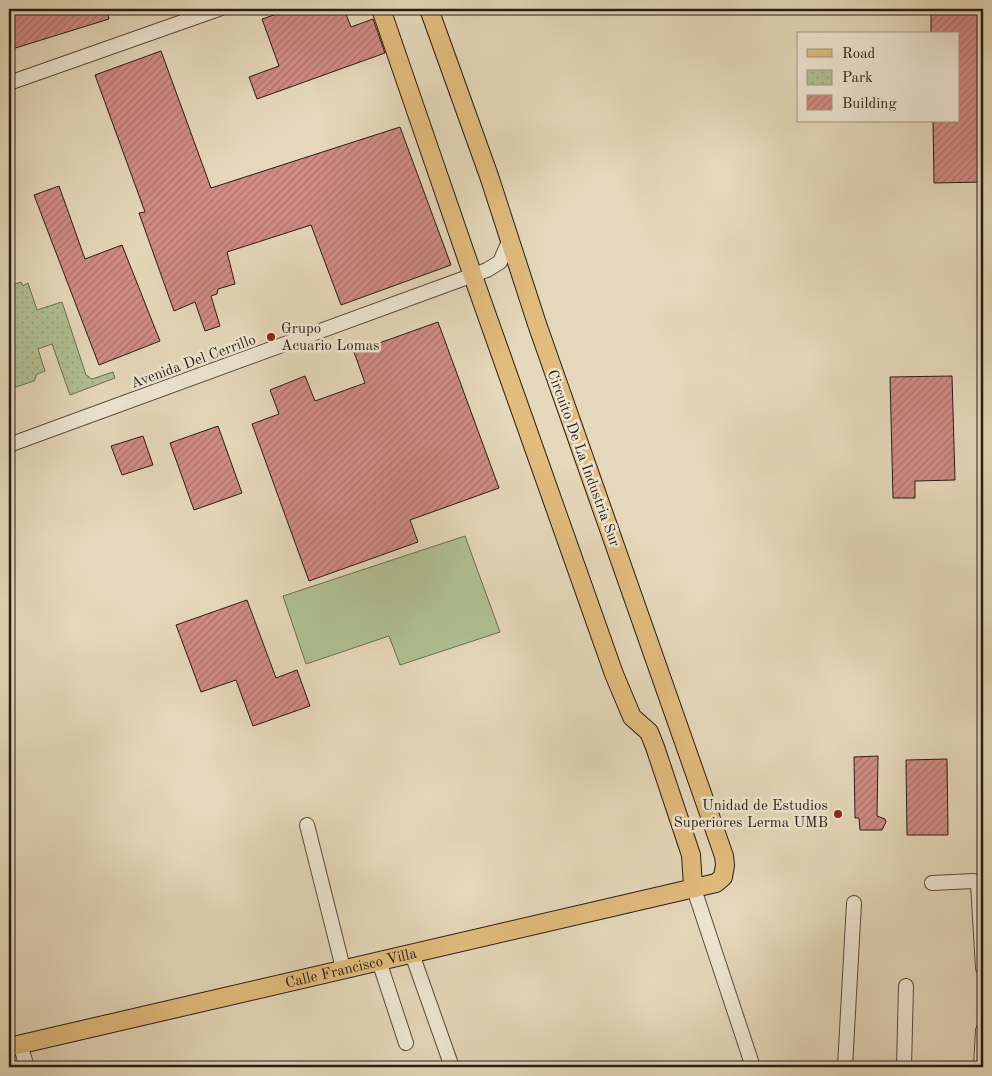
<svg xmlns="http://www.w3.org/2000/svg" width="992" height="1076" viewBox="0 0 992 1076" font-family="'Old Standard TT',serif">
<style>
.park{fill:url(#park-dots);stroke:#6c6e54}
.pitch{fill:#b0c093;stroke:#6c6e54}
.building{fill:url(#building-hatch);stroke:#281c14}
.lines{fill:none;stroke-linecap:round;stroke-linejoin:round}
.minor-casing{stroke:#574b3e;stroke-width:16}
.major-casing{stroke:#281c14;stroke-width:20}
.minor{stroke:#eee6d2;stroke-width:14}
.major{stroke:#e2bc7d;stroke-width:18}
.poi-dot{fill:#8f2418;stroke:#eee6d2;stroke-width:2}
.labels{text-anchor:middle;stroke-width:5;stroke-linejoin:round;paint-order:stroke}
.poi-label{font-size:15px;fill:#281c14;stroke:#eee6d2;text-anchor:start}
.street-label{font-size:15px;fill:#281c14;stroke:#eee6d2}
</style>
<defs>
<pattern id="park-dots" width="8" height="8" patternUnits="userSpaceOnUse" patternTransform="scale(1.25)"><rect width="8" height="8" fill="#b0c093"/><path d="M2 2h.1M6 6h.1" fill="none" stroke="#97a47e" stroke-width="1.8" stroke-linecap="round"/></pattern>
<pattern id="building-hatch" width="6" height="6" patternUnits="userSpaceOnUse" patternTransform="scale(1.25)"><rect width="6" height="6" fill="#d28c84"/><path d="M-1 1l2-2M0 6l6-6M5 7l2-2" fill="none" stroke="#aa726b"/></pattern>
</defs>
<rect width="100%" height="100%" fill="#e5d8ba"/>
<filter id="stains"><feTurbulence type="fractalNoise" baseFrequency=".004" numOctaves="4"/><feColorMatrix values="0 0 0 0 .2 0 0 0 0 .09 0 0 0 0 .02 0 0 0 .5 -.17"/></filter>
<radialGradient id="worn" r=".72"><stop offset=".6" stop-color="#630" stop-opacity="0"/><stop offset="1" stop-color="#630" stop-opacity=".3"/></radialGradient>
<!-- park -->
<path class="park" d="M21,282L23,286L28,283L37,310L62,302L86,375L92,379L113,372L115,378L70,395L52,344L38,349L45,371L37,374L34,381L10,389L9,286Z"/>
<!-- pitch -->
<path class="pitch" d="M465,536L500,632L400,665L389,636L306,664L283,596Z"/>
<!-- building -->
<g class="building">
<path d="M9,9H106L109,19L9,50Z"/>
<path d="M292,9H344L351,27L373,19L385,53L257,99L249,77L279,66L262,19Z"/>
<path d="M931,9H983V182L934,183L933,121H958V34H931Z"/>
<path d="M161,51L211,188L400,127L451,265L341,305L311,225L227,252L235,284L218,289L217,294L211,296L220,326L205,331L195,302L174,311L139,213L145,212L95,75Z"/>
<path d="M59,186L85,259L122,245L160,341L99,365L34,195Z"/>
<path d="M438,322L499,488L410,520L418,542L309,581L252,424L279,414L270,390L305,376L315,401L365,383L354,352Z"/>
<path d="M952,376L955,480L915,481V498H893L890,377Z"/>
<path d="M218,426L242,493L194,510L170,443Z"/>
<path d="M143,436L153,465L122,475L111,446Z"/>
<path d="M247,600L276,678L297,670L310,706L253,726L236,680L201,692L176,625Z"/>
<path d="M878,756L877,816L885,819L886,822L882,830H860L859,818H855L854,757Z"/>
<path d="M947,759L948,835H907L906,760Z"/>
</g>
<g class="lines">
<defs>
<g id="minor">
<path d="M9,83L219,9"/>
<path d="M9,445L487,270L500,262L510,239"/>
<path d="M307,825L343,968"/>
<path d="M932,883L974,881L978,883L983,968"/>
<path d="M693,886L753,1067"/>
<path d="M412,954L452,1067"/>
<path d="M379,961L406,1043"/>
<path d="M20,1044L27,1067"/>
<path d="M845,1067L854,903"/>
<path d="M904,1067L906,986"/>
<path d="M981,1067L983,1030"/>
</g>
<g id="major">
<path d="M381,9L473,276L614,674L632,717L649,732L655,747L691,855L693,886"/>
<path id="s1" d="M9,1047L716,883L723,877L725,865L724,856L537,324L489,176L429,9"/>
</g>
</defs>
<!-- minor casing -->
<use href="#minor" class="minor-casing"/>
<!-- major casing -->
<use href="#major" class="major-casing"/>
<!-- minor -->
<use href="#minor" class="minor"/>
<!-- major -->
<use href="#major" class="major"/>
</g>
<!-- markers -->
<g class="poi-dot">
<circle cx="271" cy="337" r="5"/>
<circle cx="838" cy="814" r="5"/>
</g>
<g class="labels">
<!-- poi labels -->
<g class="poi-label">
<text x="281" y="333">Grupo<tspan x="281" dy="17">Acuario Lomas</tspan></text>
<text x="828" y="810" text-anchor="end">Unidad de Estudios<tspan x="828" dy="17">Superiores Lerma UMB</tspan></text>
</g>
<!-- street labels -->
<g class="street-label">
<text transform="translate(193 361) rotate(-20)" y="5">Avenida Del Cerrillo</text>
<text transform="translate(584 458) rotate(70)" y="5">Circuito De La Industria Sur</text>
<text dy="5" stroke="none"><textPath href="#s1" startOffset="351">Calle Francisco Villa</textPath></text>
</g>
</g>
<!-- margin -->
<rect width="992" height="1076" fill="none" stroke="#e5d8ba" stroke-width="30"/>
<rect x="10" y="10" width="972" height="1056" fill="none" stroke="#281c14" stroke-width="2.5"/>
<rect x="15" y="15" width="962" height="1046" fill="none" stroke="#281c14"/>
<!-- legend -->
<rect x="797" y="32" width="162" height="90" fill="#eee6d2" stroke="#9f9586"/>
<rect x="807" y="49" width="25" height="8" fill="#e2bc7d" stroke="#9f9586"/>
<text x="842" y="58" font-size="15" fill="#281c14">Road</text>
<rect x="807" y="70" width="25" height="15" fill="url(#park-dots)" stroke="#9f9586"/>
<text x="842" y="82" font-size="15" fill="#281c14">Park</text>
<rect x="807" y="95" width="25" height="15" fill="url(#building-hatch)" stroke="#9f9586"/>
<text x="842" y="108" font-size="15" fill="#281c14">Building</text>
<rect width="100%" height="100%" filter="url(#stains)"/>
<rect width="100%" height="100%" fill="url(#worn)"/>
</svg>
